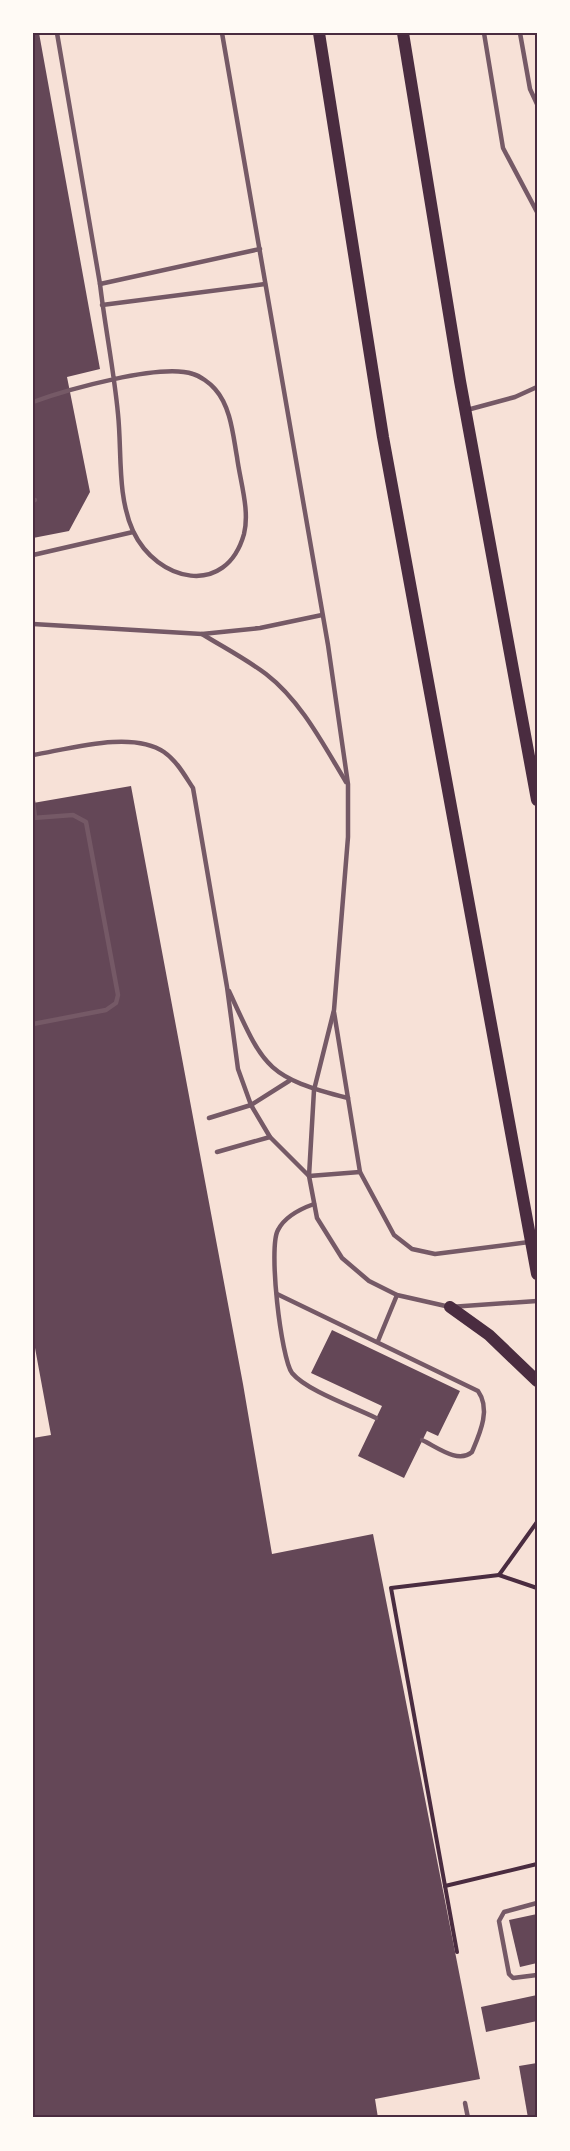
<svg xmlns="http://www.w3.org/2000/svg" width="570" height="2151" viewBox="0 0 570 2151" font-family="'Public Sans',sans-serif">
<style>
.building{fill:#644757}
.lines{fill:none;stroke-linecap:round;stroke-linejoin:round}
.path{stroke:#4a2c40;stroke-width:4}
.service{stroke:#755966;stroke-width:4.5}
.secondary{stroke:#4a2c40;stroke-width:12}
.neatline{fill:none;stroke:#4a2c40;stroke-width:2}
</style>
<rect width="100%" height="100%" fill="#f7e1d7"/>
<!-- building -->
<g class="building">
<path d="M33,33H39L100,369L67,377L90,492L69,531L33,538Z"/>
<path d="M131,786L243,1384L272,1554L373,1534L480,2079L375,2099L378,2118H33V1438L51,1435L33,1337V803Z"/>
<path d="M332,1330L460,1391L438,1436L427,1431L404,1478L358,1456L382,1406L311,1373Z"/>
<path d="M537,1914V1963L520,1967L509,1920Z"/>
<path d="M537,1995V2021L486,2032L481,2007Z"/>
<path d="M537,2063V2118H528L519,2066Z"/>
</g>
<g class="lines">
<!-- path -->
<g class="path">
<path d="M537,1522L499,1575L537,1588"/>
<path d="M445,1886L537,1864"/>
<path d="M457,1952L391,1588L499,1575"/>
</g>
<!-- service -->
<g class="service">
<path d="M222,33L328,645L348,784V837L334,1010L314,1090L309,1176L317,1218L342,1258L369,1281L397,1295L450,1307L537,1301"/>
<path d="M484,33L503,148L537,212"/>
<path d="M520,33L530,89L537,104"/>
<path d="M100,284L260,249"/>
<path d="M102,305L265,284"/>
<path d="M33,402C66,390 160,363 193,374C200,376 210,383 215,389C231,407 233,435 237,457C240,481 250,510 244,534C226,598 157,582 133,531C117,496 122,452 118,414C114,371 105,327 100,284L57,33"/>
<path d="M467,410L515,397L537,387"/>
<path d="M33,501L35,500"/>
<path d="M33,555L133,532"/>
<path d="M33,624L202,634L260,628L322,615"/>
<path d="M202,634C223,647 246,659 266,674C301,701 323,744 346,782"/>
<path d="M33,755C69,749 132,730 164,752C177,761 185,776 193,788L227,987L238,1069L251,1105L270,1137L309,1176L360,1172"/>
<path d="M33,801L35,817"/>
<path d="M33,818L73,815L86,822L118,995L116,1003L106,1010L33,1024"/>
<path d="M229,991C264,1067 265,1077 348,1098"/>
<path d="M334,1012L360,1172L394,1235L412,1249L435,1254L529,1242"/>
<path d="M209,1118L251,1105L289,1081"/>
<path d="M217,1152L270,1137"/>
<path d="M314,1204C300,1209 285,1216 278,1230C268,1247 281,1358 292,1373C307,1391 354,1407 376,1418"/>
<path d="M277,1294L478,1391C491,1409 480,1433 472,1452C458,1464 437,1447 422,1440"/>
<path d="M378,1341L397,1295"/>
<path d="M537,1903L504,1912L499,1921L509,1974L513,1978L537,1975"/>
<path d="M465,2103L468,2118"/>
</g>
<!-- secondary -->
<g class="secondary">
<path d="M319,33L383,437L537,1274"/>
<path d="M403,33L460,381L537,800"/>
<path d="M450,1307L489,1335L537,1381"/>
</g>
</g>
<!-- border -->
<rect width="570" height="2151" fill="none" stroke="#fffaf5" stroke-width="69"/>
<rect x="34" y="34" width="502" height="2082" class="neatline"/>
</svg>
